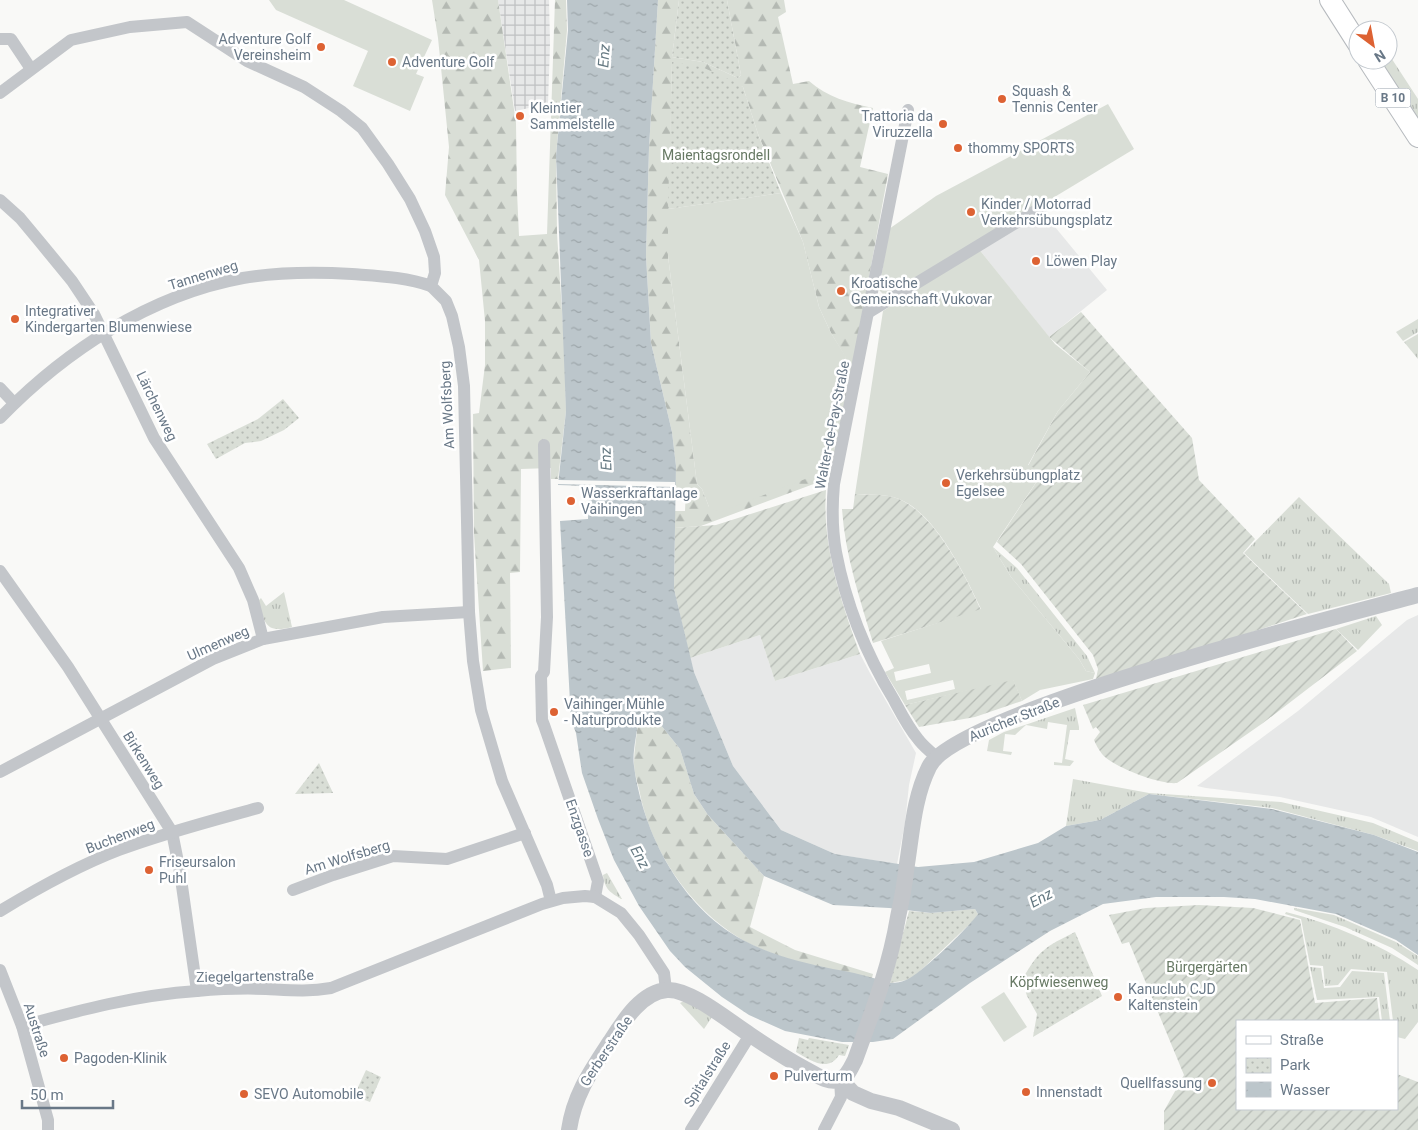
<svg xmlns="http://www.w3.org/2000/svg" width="1418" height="1130" viewBox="0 0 1418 1130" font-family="Roboto,sans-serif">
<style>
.built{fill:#e7e8e8}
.industrial{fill:url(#industrial-grid)}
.grass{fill:url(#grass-tufts)}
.forest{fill:url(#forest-firs);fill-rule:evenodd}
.park{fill:url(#park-dots)}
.garden{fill:url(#garden-furrows)}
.pitch{fill:#d9ded6;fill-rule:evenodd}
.water{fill:url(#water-ripples);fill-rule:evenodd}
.pier{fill:#f9f9f7}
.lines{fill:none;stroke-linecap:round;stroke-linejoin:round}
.primary-casing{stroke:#b6babe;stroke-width:22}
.minor{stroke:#c3c6ca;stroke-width:12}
.tertiary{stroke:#c3c6ca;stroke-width:16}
.primary{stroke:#fff;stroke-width:20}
.poi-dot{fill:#dd6233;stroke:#fff;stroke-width:2}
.labels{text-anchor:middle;stroke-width:5;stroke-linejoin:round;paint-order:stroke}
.shield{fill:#fff;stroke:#96a0ab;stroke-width:1}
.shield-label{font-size:12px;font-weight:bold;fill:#697887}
.poi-label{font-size:14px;fill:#697887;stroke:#fff;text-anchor:start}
.park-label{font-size:14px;fill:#677964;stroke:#fff}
.street-label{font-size:14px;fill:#697887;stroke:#fff}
.water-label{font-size:15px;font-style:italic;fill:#657982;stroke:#fff}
</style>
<defs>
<pattern id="industrial-grid" width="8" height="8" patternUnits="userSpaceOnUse" patternTransform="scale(1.25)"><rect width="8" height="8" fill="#e7e8e8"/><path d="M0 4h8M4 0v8" fill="none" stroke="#bfc1c2"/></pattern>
<pattern id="grass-tufts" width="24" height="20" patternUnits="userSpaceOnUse" patternTransform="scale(1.25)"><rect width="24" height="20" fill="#d9ded6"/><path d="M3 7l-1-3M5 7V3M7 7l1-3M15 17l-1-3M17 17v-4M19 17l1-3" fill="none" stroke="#b4b9b3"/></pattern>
<pattern id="forest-firs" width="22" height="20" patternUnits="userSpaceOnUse" patternTransform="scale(1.25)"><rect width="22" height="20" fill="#d9ded6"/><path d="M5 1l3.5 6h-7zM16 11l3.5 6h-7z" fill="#b4b9b3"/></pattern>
<pattern id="park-dots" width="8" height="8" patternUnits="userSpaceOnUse" patternTransform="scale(1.25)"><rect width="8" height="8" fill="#d9ded6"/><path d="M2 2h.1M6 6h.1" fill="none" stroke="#b4b9b3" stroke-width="1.8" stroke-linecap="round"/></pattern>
<pattern id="garden-furrows" width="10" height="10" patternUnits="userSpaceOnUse" patternTransform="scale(1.25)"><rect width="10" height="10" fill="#d9ded6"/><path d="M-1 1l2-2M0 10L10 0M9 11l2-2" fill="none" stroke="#b4b9b3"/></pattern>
<pattern id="water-ripples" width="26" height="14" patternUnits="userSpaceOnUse" patternTransform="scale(1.25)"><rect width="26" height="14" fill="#bcc6cb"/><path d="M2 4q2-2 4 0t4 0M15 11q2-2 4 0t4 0" fill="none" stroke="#9da6aa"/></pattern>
</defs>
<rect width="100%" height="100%" fill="#f9f9f7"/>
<!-- built -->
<g class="built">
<path d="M1041,210L1107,290L1049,337L978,248Z"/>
<path d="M1418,615V837L1371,817L1280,797L1206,788L1197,786L1298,711L1407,620Z"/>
<path d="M760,635L775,681L860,654L870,673L916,753L909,785L905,823L897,864L835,854L781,830L733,766L694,672L690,658Z"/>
</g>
<!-- industrial -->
<path class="industrial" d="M498,0H549L550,43L548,104L515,111Z"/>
<!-- grass -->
<g class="grass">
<path d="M1388,53L1418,99V122L1377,60H1388Z"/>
<path d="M1418,319V332L1403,341L1396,332Z"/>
<path d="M1418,334V359L1404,342Z"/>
<path d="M1299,497L1389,584L1391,593L1308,614L1244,553Z"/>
<path d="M993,547L1017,568L1087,656L1095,673L1086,671L1079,659L1011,577Z"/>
<path d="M284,592L292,627C265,634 265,623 258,601L261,598L266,606Z"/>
<path d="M1376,616L1382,625L1358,650L1336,629Z"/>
<path d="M1075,708L1079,727V730H1070L1065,759L1074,761L1070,766L1054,765V762L1062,763L1067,725L1048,722L1047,729L1026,725L1015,735L1005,734L1003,751L1012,752L1011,755L987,751L989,740L1004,732Z"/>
<path d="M1073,779L1149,793L1281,802L1373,823L1418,842V851L1374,835L1272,808L1149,794L1100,820L1066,826Z"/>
<path d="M607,873L622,899H621C610,892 605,890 603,875Z"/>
<path d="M1294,908L1334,915L1396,942L1418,956V965L1392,948L1345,927L1294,910Z"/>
<path d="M1286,912C1333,924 1378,943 1418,970V1022L1405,1039L1397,1037V1021H1393L1387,972L1351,969L1338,985L1325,986L1323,966L1310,965L1301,919L1285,914Z"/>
<path d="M1310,967L1321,968L1324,988L1340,987L1352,971L1384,973L1390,1021H1382L1379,997L1317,1000Z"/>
<path d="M682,1002H687L712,1017L704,1029L680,1003Z"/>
</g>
<!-- forest -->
<g class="forest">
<path d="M432,0H498L516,123L517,192L519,236L547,234L555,0H566L567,30L556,156L557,233L565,358L566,411L558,479H551V468L521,469L520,572L510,573L511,668L483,671L474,534L473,414L479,413L485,365V321L479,260L445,195L449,147L438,38Z"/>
<path d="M658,0H679L672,57L703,62L738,78L741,75L727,0H784L786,12L778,17L793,84L809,81C827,97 849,103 873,108L860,167L888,174L833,473L819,482L701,526L675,528L674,511H685L686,489H675L676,466L672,432L651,343L646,256L649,148ZM672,62L743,87L758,134L803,242L819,307L831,333L846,358L834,451L826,471L709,507L702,489L697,484L668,256Z"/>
<path d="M652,714L680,749L694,794L708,815L764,876L750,927L795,950L873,974L872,978C828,968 780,962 741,939C688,907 650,849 639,789C637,781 634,771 634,763C634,749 637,735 638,721Z"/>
</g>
<!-- park -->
<g class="park">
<path d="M679,0H727L741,75L738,78L703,62L672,57Z"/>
<path d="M672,62L702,67L735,82L743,87L758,134L781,193L668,209Z"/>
<path d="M283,399L299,418L284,430L261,441L245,443L216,459L207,444L258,419Z"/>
<path d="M319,763L333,793L295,794Z"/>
<path d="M975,909L978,914L975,919L916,975L907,980L890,983L909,911L931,913Z"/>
<path d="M1075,932L1102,996L1033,1037L1037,1014L1027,996L1022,980C1039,950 1045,947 1075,932Z"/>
<path d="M799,1038L808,1040L809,1038L849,1045L845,1056L839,1055C828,1073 810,1060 796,1052Z"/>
<path d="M366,1070L381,1077L370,1102L354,1096Z"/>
</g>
<!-- garden -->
<g class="garden">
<path d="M1081,312L1192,438L1199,480L1255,539L1243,553L1307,614L1172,658L1096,679L1098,669L1093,655L1021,564L997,542L1043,472L1028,466L1058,411L1090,372L1049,337Z"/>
<path d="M826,490C822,547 841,601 860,654L775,681L760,635L690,658L674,589L675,528L716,525Z"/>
<path d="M855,494C867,495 882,494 893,497C933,508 965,575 981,610L873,643C860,599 845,555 842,509H853Z"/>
<path d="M1336,629L1357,651L1263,723L1177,783C1160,785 1113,767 1102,754C1099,750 1096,745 1094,740L1100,732L1096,727L1093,729L1083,705Z"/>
<path d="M1013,679L1022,701L975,717L919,727L905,705Z"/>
<path d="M1199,905L1253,908L1300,920L1315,1003L1377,998L1380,1021H1237V1109H1397V1074L1418,1082V1130H1164V1111L1184,1075L1129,942L1122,944L1109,915L1146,908Z"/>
</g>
<!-- pitch -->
<g class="pitch">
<path d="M269,0H344L432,40L416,74L424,77L410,111L353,86L368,51L276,10Z"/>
<path d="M1108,104L1134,149L894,294H883L879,290L889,229L936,196Z"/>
<path d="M781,193L803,242L819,307L831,333L846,357L834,451L826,471L720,512L709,507L702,489L697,484L668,256V209Z"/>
<path d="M978,248L1055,344L1090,372L1058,411L1028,465L1043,472L993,547L1011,577L1079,659L1086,671L1095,673L1093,679L1040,690L1022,701L1013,680L905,705L885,672L894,668L881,641L981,609C965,575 933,507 893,497C882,494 867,495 855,494L883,311ZM929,664L931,673L896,681L894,672ZM953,680L955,689L907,700L905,691Z"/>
<path d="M1004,992L1027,1027L1004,1042L981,1007Z"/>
</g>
<!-- water -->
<path class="water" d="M567,0H658L649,148L646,256L651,343L672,432L676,466L674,589L694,672L733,766L781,830L835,854L918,867L974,862L1038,843L1066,826L1100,820L1149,794L1272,809L1374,835L1418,852V955L1396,940L1336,914L1255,899L1224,897H1156L1103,904L1050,931L970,983L893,1039L873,1042H842L785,1031L749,1015L722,997L685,967L670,951L639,906L614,860L598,819L582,773L576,733L571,720L560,521L588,519L589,493L586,492V486L558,485L566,411L556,156L568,30ZM652,714L680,749L694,794L708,815L764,876L833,905L889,908L931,913L975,909L978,914C969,927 920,975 906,980C902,982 896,983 891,983C886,983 879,979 873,978C860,974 846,971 833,969C801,962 771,955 743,940C681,907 643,833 634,766C632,752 637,735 638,721Z"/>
<!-- pier -->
<path class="pier" d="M558,480L675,482V487L558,484Z"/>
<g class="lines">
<defs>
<g id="primary">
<path d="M1330,0L1358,44"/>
<path d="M1368,60L1418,137"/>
</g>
</defs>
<!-- primary casing -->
<use href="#primary" class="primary-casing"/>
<!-- minor -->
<g class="minor">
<path d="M0,39H11L31,69"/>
<path d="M0,93L71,40L130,27L187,22L247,61L304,87L341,111L362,128L388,164L410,199L425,231L434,257L435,273L431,286L446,301L452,316L459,347L464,386L469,612L473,661L481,710L502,781L547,885L551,901"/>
<path d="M908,110L834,484C832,507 832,530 836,552C846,605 866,654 894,700C901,713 908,727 918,739C923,746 930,751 937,758"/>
<path d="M0,200L20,218L40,242L72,281L94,314L154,438L239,568L253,600L263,639"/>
<path d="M869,312L1042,207"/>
<path d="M0,388L14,403"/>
<path d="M0,418C65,351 150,295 243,278C279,272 316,272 352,274C378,276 406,277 431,286"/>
<path d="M544,445L547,617L544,672L541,676L542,720L544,725L598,881L595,897"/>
<path d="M0,571L68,667L172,832L180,872L197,991"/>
<path d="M0,772L213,659L263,639L383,617L469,612"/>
<path d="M293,890L333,875L393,856L447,859L525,833"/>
<path d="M0,911C38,888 77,866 119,850C164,833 211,821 258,808"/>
<path d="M0,970L22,1026L48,1120V1130"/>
<path d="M22,1026C80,1010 137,995 197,991C220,989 243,988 266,989C288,990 308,992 331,988L542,904L563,898L585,896L595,897L621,913L639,935L664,973L666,990"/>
<path d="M691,1130L750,1035"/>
<path d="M824,1130L841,1097L840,1079"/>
</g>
<!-- tertiary -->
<g class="tertiary">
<path d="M840,1079L853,1093L871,1101L899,1108L952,1130"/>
<path d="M569,1130C574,1095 591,1071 610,1042C623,1022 641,992 667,990C689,988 730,1022 749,1034C768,1047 787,1059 807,1070C817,1075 827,1083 839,1080C848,1077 851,1067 855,1060C872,1013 890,966 898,917C902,899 905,882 907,864C912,832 914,797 929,767C954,713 1344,615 1418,595"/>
</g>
<!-- primary -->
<use href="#primary" class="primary"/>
</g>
<!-- markers -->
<g class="poi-dot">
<circle cx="321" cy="47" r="5"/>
<circle cx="392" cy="62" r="5"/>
<circle cx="1002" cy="99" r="5"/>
<circle cx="520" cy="116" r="5"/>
<circle cx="943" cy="124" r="5"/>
<circle cx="958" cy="148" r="5"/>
<circle cx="971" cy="212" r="5"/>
<circle cx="1036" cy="261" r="5"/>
<circle cx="841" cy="291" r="5"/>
<circle cx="15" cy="319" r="5"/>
<circle cx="946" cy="483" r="5"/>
<circle cx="571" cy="501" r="5"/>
<circle cx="554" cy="712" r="5"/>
<circle cx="149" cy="870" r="5"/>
<circle cx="1118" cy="997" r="5"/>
<circle cx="64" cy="1058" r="5"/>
<circle cx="774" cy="1076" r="5"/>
<circle cx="1212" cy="1083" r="5"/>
<circle cx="1026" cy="1092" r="5"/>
<circle cx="244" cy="1094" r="5"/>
</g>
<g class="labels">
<!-- shield labels -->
<rect class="shield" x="1375.5" y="88.5" width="35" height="19" rx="4"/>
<g class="shield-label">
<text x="1393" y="102">B 10</text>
</g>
<!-- poi labels -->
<g class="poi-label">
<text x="311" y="44" text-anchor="end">Adventure Golf<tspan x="311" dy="16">Vereinsheim</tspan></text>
<text x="402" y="67">Adventure Golf</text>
<text x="1012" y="96">Squash &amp;<tspan x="1012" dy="16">Tennis Center</tspan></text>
<text x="530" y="113">Kleintier<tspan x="530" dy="16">Sammelstelle</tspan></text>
<text x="933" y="121" text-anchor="end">Trattoria da<tspan x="933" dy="16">Viruzzella</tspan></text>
<text x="968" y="153">thommy SPORTS</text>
<text x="981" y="209">Kinder / Motorrad<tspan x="981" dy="16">Verkehrsübungsplatz</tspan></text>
<text x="1046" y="266">Löwen Play</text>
<text x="851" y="288">Kroatische<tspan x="851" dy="16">Gemeinschaft Vukovar</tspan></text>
<text x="25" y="316">Integrativer<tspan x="25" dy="16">Kindergarten Blumenwiese</tspan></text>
<text x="956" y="480">Verkehrsübungplatz<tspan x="956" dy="16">Egelsee</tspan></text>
<text x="581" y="498">Wasserkraftanlage<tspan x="581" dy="16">Vaihingen</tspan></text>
<text x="564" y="709">Vaihinger Mühle<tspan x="564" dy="16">- Naturprodukte</tspan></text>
<text x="159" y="867">Friseursalon<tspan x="159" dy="16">Puhl</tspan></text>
<text x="1128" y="994">Kanuclub CJD<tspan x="1128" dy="16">Kaltenstein</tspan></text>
<text x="74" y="1063">Pagoden-Klinik</text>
<text x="784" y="1081">Pulverturm</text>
<text x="1202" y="1088" text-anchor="end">Quellfassung</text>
<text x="1036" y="1097">Innenstadt</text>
<text x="254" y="1099">SEVO Automobile</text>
</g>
<!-- park labels -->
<g class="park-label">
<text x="716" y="160">Maientagsrondell</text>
<text x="1207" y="972">Bürgergärten</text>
<text x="1059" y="987">Köpfwiesenweg</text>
</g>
<!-- street labels -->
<g class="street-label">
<text transform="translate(203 275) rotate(-17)" y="5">Tannenweg</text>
<text transform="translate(447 405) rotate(-93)" y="5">Am Wolfsberg</text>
<text transform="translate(157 406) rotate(64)" y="5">Lärchenweg</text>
<text transform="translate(832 425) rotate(-79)" y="5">Walter-de-Pay-Straße</text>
<text transform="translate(218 643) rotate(-24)" y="5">Ulmenweg</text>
<text transform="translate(1014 719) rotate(-22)" y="5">Auricher Straße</text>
<text transform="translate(144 760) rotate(58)" y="5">Birkenweg</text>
<text transform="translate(580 828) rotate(71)" y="5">Enzgasse</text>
<text transform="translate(120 836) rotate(-21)" y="5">Buchenweg</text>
<text transform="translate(347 857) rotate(-17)" y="5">Am Wolfsberg</text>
<text transform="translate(255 976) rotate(-1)" y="5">Ziegelgartenstraße</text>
<text transform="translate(37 1030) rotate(72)" y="5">Austraße</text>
<text transform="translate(606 1051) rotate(-56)" y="5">Gerberstraße</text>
<text transform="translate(707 1074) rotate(-58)" y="5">Spitalstraße</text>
</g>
<!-- water labels -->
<g class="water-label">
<text transform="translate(604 56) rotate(-86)" y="5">Enz</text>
<text transform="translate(606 459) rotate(-92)" y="5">Enz</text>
<text transform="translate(640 857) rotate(61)" y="5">Enz</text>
<text transform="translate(1041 898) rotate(-28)" y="5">Enz</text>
</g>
</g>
<!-- legend -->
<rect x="1236" y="1020" width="162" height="90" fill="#ffffff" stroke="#c3c9cf"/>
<rect x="1246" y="1036" width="25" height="8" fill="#ffffff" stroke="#c3c9cf"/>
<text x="1280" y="1045" font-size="15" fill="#697887">Straße</text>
<rect x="1246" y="1058" width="25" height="15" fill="url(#park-dots)" stroke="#c3c9cf"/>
<text x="1280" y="1070" font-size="15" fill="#697887">Park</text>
<rect x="1246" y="1082" width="25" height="15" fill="url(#water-ripples)" stroke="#c3c9cf"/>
<text x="1280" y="1095" font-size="15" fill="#697887">Wasser</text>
<!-- north arrow -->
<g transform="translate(1373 45) rotate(148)"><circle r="24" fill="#ffffff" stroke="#c3c9cf"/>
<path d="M0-4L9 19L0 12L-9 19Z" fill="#dd6233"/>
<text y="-8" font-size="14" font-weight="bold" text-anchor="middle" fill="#697887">N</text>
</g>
<!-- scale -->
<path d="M22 1100v8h91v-8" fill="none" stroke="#697887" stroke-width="2.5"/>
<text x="30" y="1100" font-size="15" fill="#697887" stroke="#ffffff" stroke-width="4" paint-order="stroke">50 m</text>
</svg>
